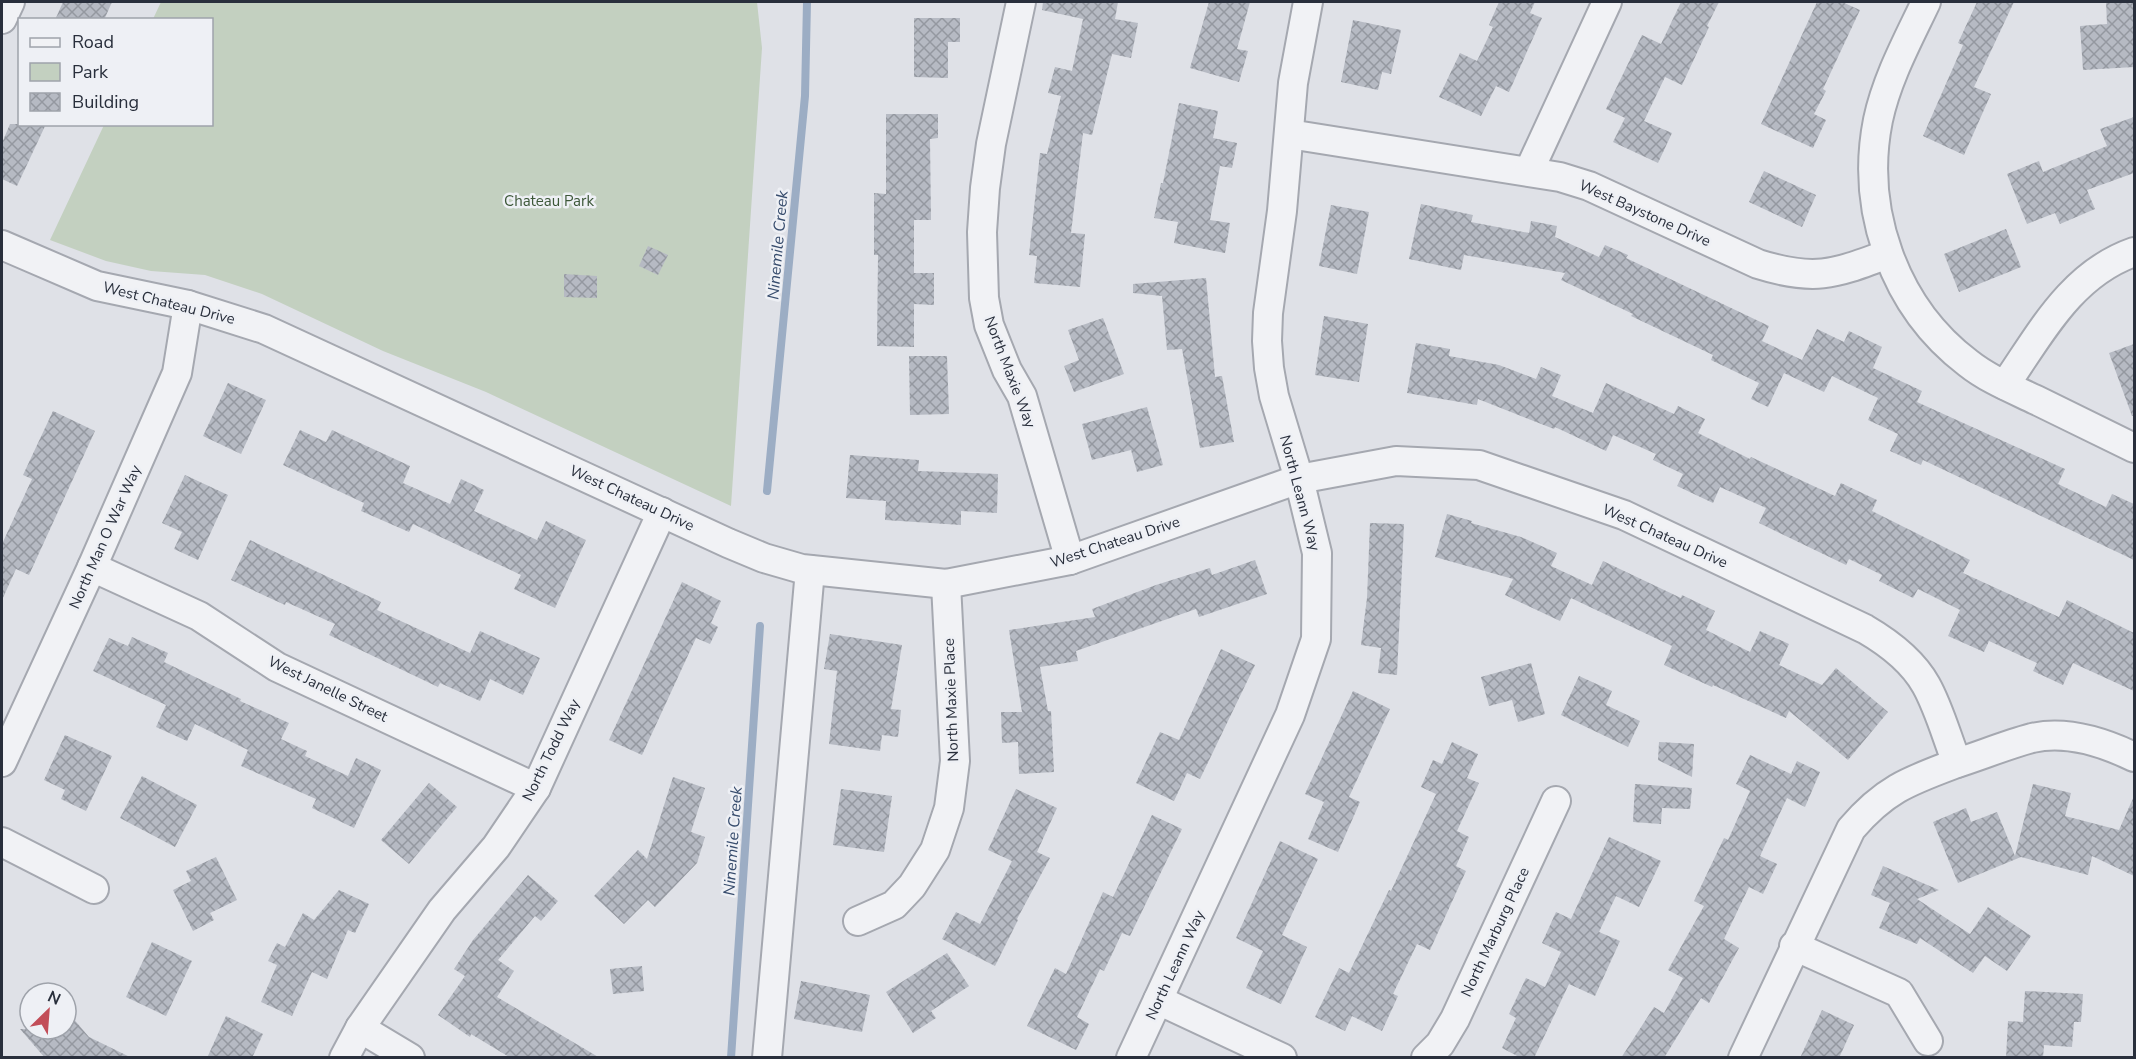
<svg xmlns="http://www.w3.org/2000/svg" width="2136" height="1059" viewBox="0 0 2136 1059" font-family="'Nunito Sans',sans-serif">
<style>
.green{fill:#c3d0c0}
.lines{fill:none;stroke-linecap:round;stroke-linejoin:round}
.stream{stroke:#9cadc4;stroke-width:8}
.building{fill:url(#building-cross-hatch)}
.minor-casing{stroke:#a5a8b0;stroke-width:32}
.minor{stroke:#f1f2f5;stroke-width:28}
.labels{text-anchor:middle;stroke-width:5;stroke-linejoin:round;paint-order:stroke}
.park-label{font-size:15px;fill:#3c5738;stroke:#eef0f5}
.street-label{font-size:15px;fill:#292f3c;stroke:#eef0f5}
.water-label{font-size:16px;font-style:italic;fill:#374c6d;stroke:#eef0f5}
</style>
<defs>
<pattern id="building-cross-hatch" width="8" height="8" patternUnits="userSpaceOnUse" patternTransform="scale(1.5)"><rect width="8" height="8" fill="#b6bac3"/><path d="M0 0l8 8M0 8l8-8" fill="none" stroke="#9498a0"/></pattern>
</defs>
<rect width="100%" height="100%" fill="#dfe1e7"/>
<!-- green -->
<path class="green" d="M161,2H757L762,48L731,506L486,392L383,351L262,294L205,275L151,271L106,261L50,240L104,125L212,124V20L153,19Z"/>
<g class="lines">
<!-- stream -->
<g class="stream">
<path d="M767,491L805,96L807,2"/>
<path d="M731,1058L760,626"/>
</g>
</g>
<!-- building -->
<g class="building">
<path d="M63,2H112L104,20H55Z"/>
<path d="M1043,2H1118L1115,19L1138,23L1131,58L1112,54L1092,135L1083,133L1071,233L1085,234L1080,287L1034,283L1037,256L1029,255L1040,153L1047,154L1061,96L1048,93L1055,67L1072,71L1083,19L1042,10Z"/>
<path d="M1209,2H1250L1237,49L1248,51L1239,82L1190,68Z"/>
<path d="M1499,2H1535L1530,13L1542,18L1509,92L1496,86L1481,116L1439,97L1460,53L1477,61L1493,27L1489,25Z"/>
<path d="M1681,2H1719L1707,26L1709,27L1682,85L1665,77L1644,121L1672,133L1658,163L1613,142L1625,118L1606,109L1642,35L1661,44Z"/>
<path d="M1817,2H1842L1860,10L1823,89L1826,91L1814,114L1826,120L1813,148L1761,124Z"/>
<path d="M1977,2H2014L1974,87L1991,94L1964,155L1923,136L1963,45L1958,43Z"/>
<path d="M2106,2H2134V67L2083,70L2080,26L2107,24Z"/>
<path d="M914,18H960V42H948V78L914,77Z"/>
<path d="M1353,20L1401,30L1391,74L1382,72L1378,90L1341,82Z"/>
<path d="M1179,103L1218,111L1213,138L1237,143L1232,168L1220,166L1210,220L1230,223L1225,253L1174,243L1178,222L1154,218L1161,183H1163Z"/>
<path d="M886,114H938V138L930,139L931,220H914V273H934V305L914,304V347L877,346L878,255H874V193L886,194Z"/>
<path d="M2134,117V173L2087,190L2095,209L2060,224L2055,213L2027,224L2007,174L2039,161L2043,172L2107,146L2100,129Z"/>
<path d="M10,124H46L17,186L2,179V143Z"/>
<path d="M1764,171L1816,195L1802,227L1749,202Z"/>
<path d="M1421,204L1473,215L1471,222L1529,233L1531,221L1557,226L1555,237L1599,257L1605,245L1628,255L1626,258L1769,326L1762,341L1802,360L1817,329L1844,342L1849,331L1882,347L1873,368L1922,391L1917,402L2065,469L2058,484L2106,507L2112,494L2134,504V560L1923,460L1921,465L1890,451L1898,434L1868,420L1878,398L1832,376L1824,392L1784,373L1768,407L1751,399L1759,383L1711,360L1713,355L1631,316L1633,314L1561,280L1565,273L1464,255L1461,270L1409,259Z"/>
<path d="M1331,205L1369,212L1357,274L1319,266Z"/>
<path d="M2006,229L2021,267L1959,292L1944,254Z"/>
<path d="M648,246L668,255L658,275L639,266Z"/>
<path d="M564,274L597,276V298L564,297Z"/>
<path d="M1206,278L1215,377L1222,376L1234,442L1200,448L1182,349L1167,350L1162,296L1133,293V284Z"/>
<path d="M1324,316L1368,324L1359,382L1315,375Z"/>
<path d="M1103,318L1124,374L1074,392L1064,366L1079,360L1068,330Z"/>
<path d="M1416,343L1450,349L1449,356L1499,365L1536,379L1541,367L1561,375L1552,396L1593,413L1606,383L1674,414L1678,406L1705,419L1698,433L1750,459L1751,457L1835,496L1841,483L1877,500L1872,511L1970,560L1963,573L2059,617L2067,600L2134,633V691L2073,663L2063,685L2033,671L2037,663L1989,641L1984,652L1948,636L1960,610L1918,589L1913,598L1879,581L1882,575L1849,559L1846,565L1759,523L1766,508L1720,487L1713,503L1677,486L1683,474L1653,460L1656,454L1613,435L1606,451L1555,427L1554,429L1478,399L1477,405L1407,393Z"/>
<path d="M2134,344V416H2132L2109,353Z"/>
<path d="M909,356H947L949,414L910,415Z"/>
<path d="M228,383L266,400L241,454L203,436Z"/>
<path d="M1147,407L1163,465L1137,472L1131,450L1092,460L1082,424Z"/>
<path d="M53,411L95,431L29,575L16,569L2,600V544L32,479L23,475Z"/>
<path d="M300,430L326,442L332,430L410,466L403,483L450,504L461,479L484,490L474,511L537,540L546,521L586,540L555,608L514,589L521,575L413,524L409,532L361,511L364,503L283,465Z"/>
<path d="M850,455L919,460L918,471L998,474L997,513L961,511V525L885,520L886,501L846,498Z"/>
<path d="M185,475L228,495L198,560L174,549L182,532L162,523Z"/>
<path d="M1447,514L1472,521L1471,523L1521,537L1557,553L1551,566L1592,585L1603,561L1681,598L1682,595L1715,611L1706,630L1750,652L1760,631L1789,644L1779,665L1822,685L1836,668L1888,712L1848,760L1789,711L1786,718L1713,685L1712,687L1664,665L1672,646L1571,598L1560,621L1505,595L1513,579L1435,557Z"/>
<path d="M1370,523L1404,524L1397,675L1378,673L1381,648L1361,645L1367,598Z"/>
<path d="M250,540L381,602L377,610L470,653L480,631L540,658L523,695L490,679L480,701L440,683L438,687L329,635L335,624L286,602L285,605L231,580Z"/>
<path d="M1255,560L1267,594L1199,617L1196,609L1076,651L1078,661L1040,667L1048,711H1051L1054,772L1019,774L1018,742L1002,743L1001,712H1022L1009,630L1095,617L1092,609L1156,585L1210,568L1212,575Z"/>
<path d="M682,582L721,601L711,623L718,627L710,644L696,638L642,755L609,740Z"/>
<path d="M830,634L902,645L891,709L901,710L898,737L882,735L880,751L829,744L837,671L824,669Z"/>
<path d="M132,637L168,653L164,662L241,699L240,701L289,723L281,739L307,751L305,756L348,776L356,758L381,770L354,828L312,808L316,799L241,766L248,750L195,724L187,741L156,727L166,705L93,671L109,638L128,646Z"/>
<path d="M1221,649L1255,665L1200,779L1187,773L1174,801L1136,783L1160,732L1179,740Z"/>
<path d="M1531,663L1545,714L1518,722L1512,700L1489,706L1481,677Z"/>
<path d="M1579,676L1612,691L1606,705L1640,721L1628,747L1561,715Z"/>
<path d="M1353,691L1390,709L1349,797L1360,802L1338,852L1308,839L1324,802L1305,794Z"/>
<path d="M65,735L112,756L86,811L61,799L65,790L44,780Z"/>
<path d="M1452,742L1478,754L1467,778L1479,783L1457,831L1469,837L1456,866L1466,871L1430,950L1417,944L1393,994L1398,996L1382,1031L1352,1016L1345,1031L1315,1017L1339,968L1349,973L1389,890L1391,891L1436,794L1421,787L1433,760L1442,764Z"/>
<path d="M1659,742L1694,744L1692,777L1658,760Z"/>
<path d="M1750,755L1791,774L1797,761L1820,772L1805,807L1787,798L1760,856L1777,864L1763,894L1749,887L1724,939L1739,948L1709,1003L1701,998L1664,1058H1621L1654,1007L1664,1013L1683,978L1668,970L1704,906L1694,901L1724,838L1728,840L1750,791L1736,784Z"/>
<path d="M142,776L197,805L175,847L120,818Z"/>
<path d="M673,777L705,788L691,832L705,837L697,863L655,907L648,900L624,924L594,896L638,850L647,859Z"/>
<path d="M429,783L457,807L409,864L381,840Z"/>
<path d="M1635,784L1692,788L1690,809L1662,808L1661,824L1633,822Z"/>
<path d="M2033,784L2071,793L2065,816L2119,830L2134,796V876L2092,856L2088,875L2021,857L1958,883L1933,822L1966,808L1971,822L1997,812L2015,856Z"/>
<path d="M841,789L892,796L884,852L833,845Z"/>
<path d="M1016,789L1057,808L1037,852L1050,858L1017,919L1018,920L995,966L942,939L956,912L980,924L1012,861L988,850Z"/>
<path d="M1152,815L1182,829L1130,936L1122,933L1104,971L1100,969L1077,1017L1089,1024L1076,1050L1027,1026L1055,968L1066,974L1103,892L1113,897Z"/>
<path d="M1609,837L1661,861L1639,907L1616,896L1599,932L1620,941L1595,996L1569,984L1534,1058H1521L1502,1048L1516,1018L1509,1014L1526,978L1545,987L1561,952L1542,943L1556,912L1571,919Z"/>
<path d="M1280,841L1318,859L1282,935L1307,947L1281,1004L1246,988L1263,951L1236,938Z"/>
<path d="M216,857L237,900L210,913L214,920L193,931L173,890L191,881L186,871Z"/>
<path d="M1883,866L1939,890L1917,899L1970,934L1988,907L2031,936L2007,971L1985,956L1973,973L1920,938L1917,944L1879,928L1890,903L1871,895Z"/>
<path d="M528,875L558,901L541,921L535,916L498,960L514,971L497,997L600,1058H511L471,1034L470,1037L438,1015L465,976L454,969L473,940Z"/>
<path d="M339,890L369,904L355,933L348,930L327,979L312,972L292,1016L261,1002L277,965L268,961L277,943L285,947L303,913L314,920Z"/>
<path d="M152,942L192,961L166,1016L126,997Z"/>
<path d="M947,953L969,986L931,1011L936,1018L913,1033L886,992Z"/>
<path d="M642,966L644,991L613,994L610,969Z"/>
<path d="M801,981L870,995L862,1032L794,1019Z"/>
<path d="M2025,991L2083,994L2081,1022H2074L2072,1047L2044,1045L2043,1058H2006L2008,1021L2023,1022Z"/>
<path d="M66,1010L89,1037L132,1058H45L20,1029H66Z"/>
<path d="M1822,1010L1854,1025L1839,1058H1800Z"/>
<path d="M226,1016L263,1034L252,1058H207Z"/>
</g>
<g class="lines">
<defs>
<g id="minor">
<path d="M1021,2L991,144L985,188L982,232L984,298L989,325L1007,370L1022,396L1070,560"/>
<path d="M1926,2C1908,40 1887,78 1878,120C1860,210 1894,307 1968,363C1988,379 2013,389 2036,400C2069,416 2102,432 2134,448"/>
<path d="M2,19L10,2"/>
<path d="M1289,134L1560,177L1589,186L1758,264C1815,282 1834,274 1888,254"/>
<path d="M1529,171L1607,2"/>
<path d="M2,245L97,286L188,305L264,329L728,543L764,558L802,569L946,584L1070,560L1299,479L1396,461L1479,465L1624,515L1865,629C1889,643 1912,660 1926,685C1939,708 1947,738 1957,763C1982,755 2006,745 2032,738C2067,730 2103,742 2134,757"/>
<path d="M2005,385C2041,333 2071,274 2134,252"/>
<path d="M92,567L199,616L277,667L536,788"/>
<path d="M2,762L92,567L177,373L188,305"/>
<path d="M2,842L94,889"/>
<path d="M858,921L894,905L912,886L935,850L949,808L955,761L946,584"/>
<path d="M1794,946L1899,993L1928,1041"/>
<path d="M1158,1000L1282,1058"/>
<path d="M360,1028L410,1058"/>
<path d="M344,1058L360,1028L442,910L496,847L536,788L662,512"/>
<path d="M767,1058L810,570"/>
<path d="M1131,1058L1290,715L1316,639L1317,553L1299,479L1274,396L1269,368L1267,341L1268,313L1282,211L1293,83L1308,2"/>
<path d="M1426,1058L1440,1044L1455,1019L1556,801"/>
<path d="M1743,1058L1851,829C1885,789 1909,781 1957,763"/>
</g>
</defs>
<!-- minor casing -->
<use href="#minor" class="minor-casing"/>
<!-- minor -->
<use href="#minor" class="minor"/>
</g>
<g class="labels">
<!-- park labels -->
<g class="park-label">
<text x="549" y="206">Chateau Park</text>
</g>
<!-- street labels -->
<g class="street-label">
<text transform="translate(1645 213) rotate(24)" y="5">West Baystone Drive</text>
<text transform="translate(169 303) rotate(14)" y="5">West Chateau Drive</text>
<text transform="translate(1010 372) rotate(69)" y="5">North Maxie Way</text>
<text transform="translate(1300 493) rotate(75)" y="5">North Leann Way</text>
<text transform="translate(632 498) rotate(25)" y="5">West Chateau Drive</text>
<text transform="translate(1665 536) rotate(24)" y="5">West Chateau Drive</text>
<text transform="translate(105 537) rotate(-66)" y="5">North Man O War Way</text>
<text transform="translate(1115 542) rotate(-18)" y="5">West Chateau Drive</text>
<text transform="translate(328 689) rotate(26)" y="5">West Janelle Street</text>
<text transform="translate(951 700) rotate(-92)" y="5">North Maxie Place</text>
<text transform="translate(551 750) rotate(-64)" y="5">North Todd Way</text>
<text transform="translate(1495 932) rotate(-65)" y="5">North Marburg Place</text>
<text transform="translate(1175 965) rotate(-65)" y="5">North Leann Way</text>
</g>
<!-- water labels -->
<g class="water-label">
<text transform="translate(777 245) rotate(-85)" y="6">Ninemile Creek</text>
<text transform="translate(732 841) rotate(-86)" y="6">Ninemile Creek</text>
</g>
</g>
<!-- border -->
<rect width="2136" height="1059" fill="none" stroke="#292f3c" stroke-width="6"/>
<!-- legend -->
<rect x="18" y="18" width="195" height="108" fill="#eef0f5" stroke="#9fa3ab" stroke-width="1.5"/>
<rect x="30" y="38" width="30" height="9" fill="#f1f2f5" stroke="#9fa3ab" stroke-width="1.5"/>
<text x="72" y="48" font-size="18" fill="#292f3c">Road</text>
<rect x="30" y="63" width="30" height="18" fill="#c3d0c0" stroke="#9fa3ab" stroke-width="1.5"/>
<text x="72" y="78" font-size="18" fill="#292f3c">Park</text>
<rect x="30" y="93" width="30" height="18" fill="url(#building-cross-hatch)" stroke="#9fa3ab" stroke-width="1.5"/>
<text x="72" y="108" font-size="18" fill="#292f3c">Building</text>
<!-- north arrow -->
<g transform="translate(48 1011) rotate(25)"><circle r="28" fill="#eef0f5" stroke="#9fa3ab" stroke-width="1.5"/>
<path d="M0-4.5L10 22L0 15L-10 22Z" fill="#c24d58"/>
<text y="-9" font-size="16" font-weight="bold" text-anchor="middle" fill="#292f3c">N</text>
</g>
</svg>
